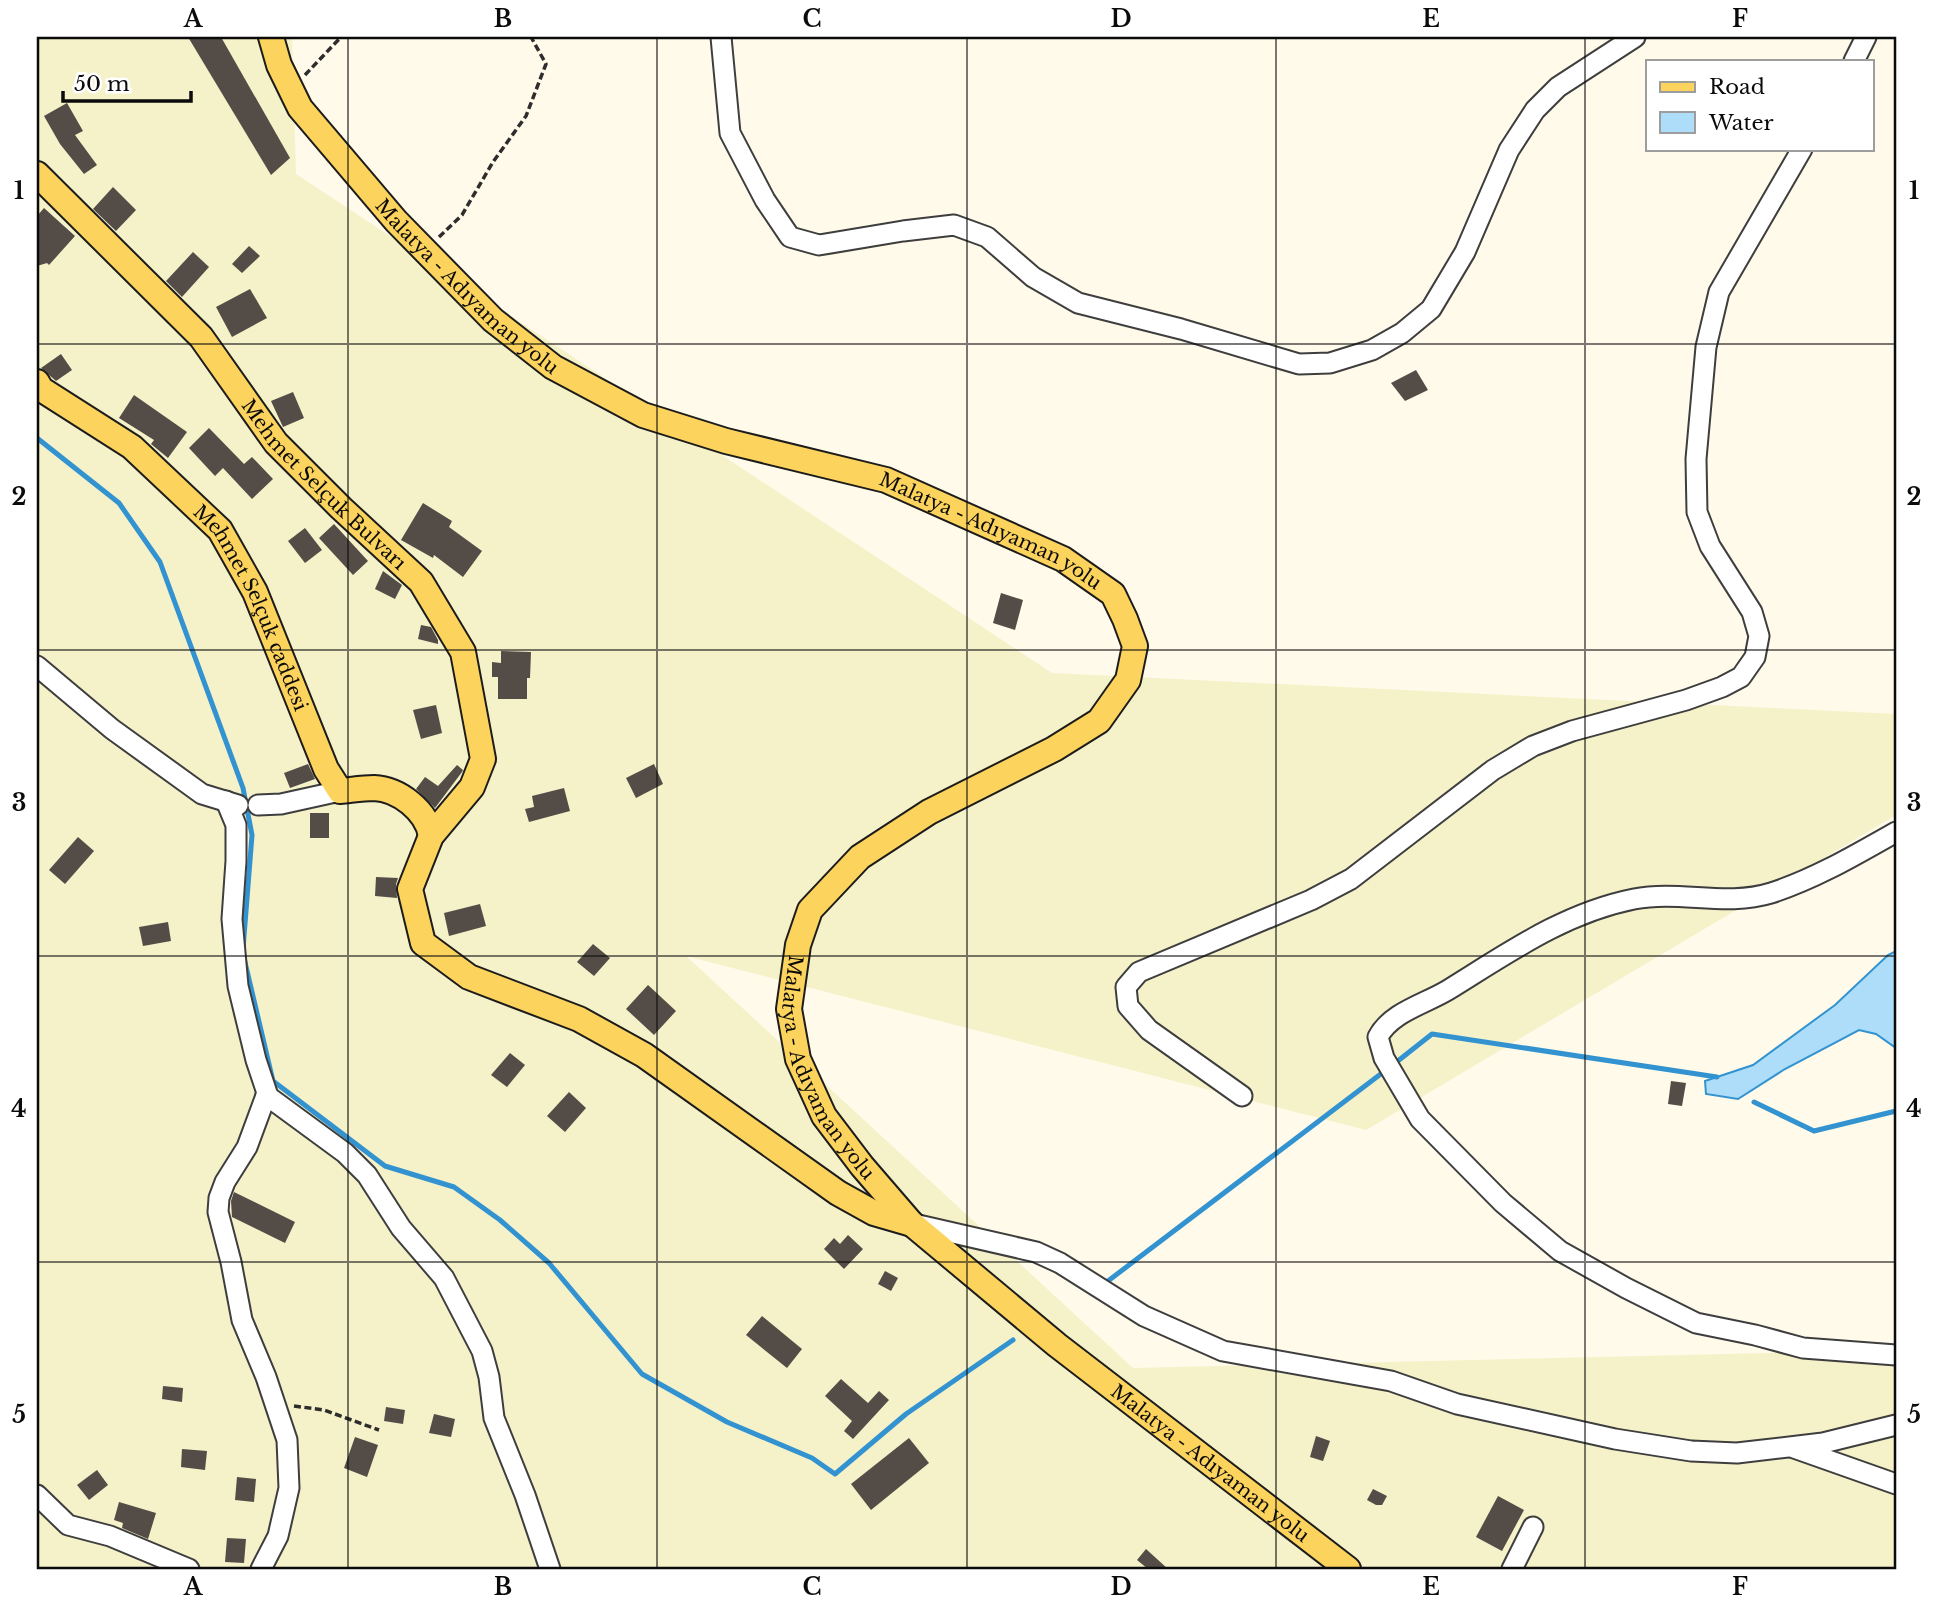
<svg xmlns="http://www.w3.org/2000/svg" width="1933" height="1606" viewBox="0 0 1933 1606" font-family="'Libre Baskerville',serif">
<style>
.farmland{fill:#f5f1c9}
.water{fill:#adddf8;stroke:#3293d0;stroke-width:2}
.lines{fill:none;stroke-linecap:round;stroke-linejoin:round}
.stream{stroke:#3293d0;stroke-width:5}
.building{fill:#544c47}
.minor-casing{stroke:#3e3e3e;stroke-width:23}
.major-casing{stroke:#1c1c1c;stroke-width:28}
.path{stroke:#2d2d2d;stroke-width:3.5;stroke-dasharray:7 3.5;stroke-linecap:butt}
.minor{stroke:#fff;stroke-width:19}
.major{stroke:#fcd35c;stroke-width:24}
.grid{fill:none;stroke:#0b0b0b;stroke-width:2;stroke-opacity:0.55}
.labels{text-anchor:middle;stroke-width:7;stroke-linejoin:round;paint-order:stroke}
.street-label{font-size:19px;fill:#0b0b0b;stroke:#fff}
.neatline{fill:none;stroke:#0b0b0b;stroke-width:2.5}
.grid-label{font-size:23px;text-anchor:middle;font-weight:bold;fill:#0b0b0b}
</style>
<rect width="100%" height="100%" fill="#fffae9"/>
<!-- farmland -->
<path class="farmland" d="M37,37H292L296,174L1052,673L1896,714V815L1366,1130L686,956L1133,1368L1896,1350V1569H37Z"/>
<!-- water -->
<path class="water" d="M1896,951V1048L1876,1034L1859,1030L1785,1069L1738,1099L1706,1094L1705,1081L1753,1065L1835,1005L1888,955Z"/>
<g class="lines">
<!-- stream -->
<g class="stream">
<path d="M37,438L119,503L160,562L243,788L252,835L243,949"/>
<path d="M244,958L273,1081L385,1166L454,1187L500,1220L549,1263L642,1374L727,1422L812,1458L835,1474L906,1414L1013,1340"/>
<path d="M1394,1064L1432,1034L1717,1077"/>
<path d="M1754,1102L1814,1131L1896,1111"/>
<path d="M1104,1284L1386,1070"/>
</g>
</g>
<!-- building -->
<g class="building">
<path d="M188,37H221L290,158L271,175Z"/>
<path d="M67,103L83,131L75,135L97,165L84,174L60,144L44,116Z"/>
<path d="M113,187L136,210L116,231L93,209Z"/>
<path d="M44,208L75,236L49,265L47,263L37,266V216Z"/>
<path d="M249,246L260,256L242,273L232,264Z"/>
<path d="M193,252L209,267L182,297L166,281Z"/>
<path d="M250,289L267,318L232,337L216,307Z"/>
<path d="M61,354L72,370L56,381L41,368Z"/>
<path d="M1416,370L1428,390L1405,401L1391,383Z"/>
<path d="M293,392L304,418L283,427L271,401Z"/>
<path d="M134,395L187,432L168,458L151,444L154,440L119,418Z"/>
<path d="M209,428L244,464L252,457L273,479L252,499L223,468L215,476L189,448Z"/>
<path d="M423,503L452,521L449,527L482,551L463,577L434,555L433,558L401,540Z"/>
<path d="M334,524L368,561L353,575L319,538Z"/>
<path d="M305,528L322,550L305,563L288,541Z"/>
<path d="M383,571L402,585L395,599L375,589Z"/>
<path d="M1001,593L1023,600L1015,630L993,623Z"/>
<path d="M421,625L431,627L438,640V644L418,639Z"/>
<path d="M501,651L531,652L530,678H527V699H498V677H492V662L501,663Z"/>
<path d="M436,705L442,733L421,739L413,710Z"/>
<path d="M308,764L315,779L290,788L284,773Z"/>
<path d="M654,764L663,784L636,798L626,778Z"/>
<path d="M457,765L463,770L462,772L435,808L416,789L425,777L438,786Z"/>
<path d="M564,788L570,811L529,822L525,809L534,807L532,796Z"/>
<rect x="310" y="813" width="19" height="25"/>
<path d="M78,837L94,851L65,884L49,870Z"/>
<path d="M376,877L398,878L396,884L397,898L375,896Z"/>
<path d="M480,904L486,926L449,936L444,913Z"/>
<path d="M168,922L171,941L143,946L139,927Z"/>
<path d="M593,944L610,958L594,976L577,962Z"/>
<path d="M648,985L676,1011L654,1035L626,1009Z"/>
<path d="M510,1053L525,1065L507,1087L491,1075Z"/>
<path d="M1671,1081L1686,1083L1682,1106L1668,1104Z"/>
<path d="M569,1092L586,1108L565,1132L547,1116Z"/>
<path d="M234,1192L295,1222L285,1243L232,1217L231,1201Z"/>
<path d="M848,1235L863,1249L844,1269L824,1249L834,1238L840,1244Z"/>
<path d="M885,1271L898,1278L891,1291L878,1284Z"/>
<path d="M762,1316L802,1349L787,1368L746,1335Z"/>
<path d="M841,1379L868,1403L879,1391L889,1400L853,1439L844,1431L852,1421L825,1396Z"/>
<path d="M163,1386L183,1388L182,1402L162,1399Z"/>
<path d="M386,1407L405,1410L403,1424L384,1421Z"/>
<path d="M434,1414L455,1419L451,1437L429,1433Z"/>
<path d="M1316,1436L1330,1441L1323,1461L1310,1457Z"/>
<path d="M355,1437L378,1445L367,1477L344,1468Z"/>
<path d="M909,1438L929,1463L871,1510L851,1484Z"/>
<path d="M182,1449L207,1451L205,1470L181,1467Z"/>
<path d="M97,1470L108,1485L89,1500L77,1485Z"/>
<path d="M237,1477L256,1479L254,1502L235,1500Z"/>
<path d="M1373,1489L1387,1496L1382,1505H1376L1367,1500Z"/>
<path d="M1498,1496L1524,1510L1502,1551L1476,1537Z"/>
<path d="M119,1502L156,1513L148,1539L122,1528L123,1523L114,1520Z"/>
<path d="M227,1538L246,1539L244,1563L225,1562Z"/>
<path d="M1146,1549L1168,1569H1148L1137,1560Z"/>
</g>
<g class="lines">
<defs>
<g id="minor">
<path d="M721,37L730,133L765,200L790,237L819,245L903,231L954,225L987,237L1033,277L1078,303L1181,329L1299,364L1330,363L1372,350L1402,333L1431,309L1465,252L1509,150L1535,110L1558,87L1635,37"/>
<path d="M1854,61L1866,37"/>
<path d="M37,666L112,729L202,794L238,805"/>
<path d="M226,801L236,825V861L232,919L238,986L256,1060L267,1093L247,1147L225,1182L219,1198L218,1212L231,1262L242,1320L266,1377L287,1440L289,1488L278,1536L261,1569"/>
<path d="M258,805L281,804L340,791"/>
<path d="M1896,832C1857,854 1815,879 1771,893C1726,907 1680,890 1634,899C1564,913 1508,953 1448,990C1425,1004 1391,1012 1378,1037L1384,1058L1420,1119L1503,1203L1560,1251L1626,1288L1696,1323L1755,1335L1803,1348L1896,1355"/>
<path d="M266,1095L345,1153L367,1175L401,1228L444,1278L482,1351L489,1377L494,1418L525,1495L550,1569"/>
<path d="M1242,1096L1149,1030L1128,1006L1126,987L1139,972L1311,900L1351,879L1493,770L1533,746L1572,731L1686,700L1722,687L1741,677L1755,657L1759,636L1752,612L1710,546L1697,512L1696,459L1706,347L1719,292L1802,149"/>
<path d="M914,1224L1036,1252L1060,1263L1144,1316L1223,1351L1391,1381L1457,1404L1615,1439L1691,1451L1737,1453L1823,1443L1896,1425"/>
<path d="M1794,1448L1896,1484"/>
<path d="M37,1495L68,1525L110,1536L189,1569"/>
<path d="M1512,1569L1533,1527"/>
</g>
<g id="major">
<path id="s1" d="M271,37L279,65L300,108L396,221L493,320L553,367L643,415L726,441L886,480L1063,559L1113,594L1125,619L1135,646L1128,680L1099,721L1054,749L929,812L860,857L810,910L798,945L789,1009L798,1059L824,1116L862,1166L912,1224L1057,1345L1348,1569"/>
<path id="s2" d="M37,174L201,337L276,443L341,508L421,582L463,652L483,759L472,787L431,836L410,889L423,943L469,977L579,1019L644,1055L838,1193L874,1213L912,1224"/>
<path id="s3" d="M37,382L41,389L132,447L220,530L255,592L326,769L340,791C351,790 363,788 374,788C399,789 427,811 431,836"/>
</g>
</defs>
<!-- minor casing -->
<use href="#minor" class="minor-casing"/>
<!-- major casing -->
<use href="#major" class="major-casing"/>
<!-- path -->
<g class="path">
<path d="M305,75L341,37"/>
<path d="M439,237L462,215L493,162L526,116L546,64L531,37"/>
<path d="M294,1406L324,1410L379,1430"/>
</g>
<!-- minor -->
<use href="#minor" class="minor"/>
<!-- major -->
<use href="#major" class="major"/>
</g>
<!-- grid -->
<path class="grid" d="M348,37V1569M657,37V1569M967,37V1569M1276,37V1569M1585,37V1569M37,344H1896M37,650H1896M37,956H1896M37,1262H1896"/>
<g class="labels">
<!-- street labels -->
<g class="street-label">
<text dy="7" stroke="none"><textPath href="#s1" startOffset="322">Malatya - Adıyaman yolu</textPath></text>
<text dy="7" stroke="none"><textPath href="#s2" startOffset="424">Mehmet Selçuk Bulvarı</textPath></text>
<text dy="7" stroke="none"><textPath href="#s1" startOffset="910">Malatya - Adıyaman yolu</textPath></text>
<text dy="7" stroke="none"><textPath href="#s3" startOffset="320">Mehmet Selçuk caddesi</textPath></text>
<text dy="7" stroke="none"><textPath href="#s1" startOffset="1708">Malatya - Adıyaman yolu</textPath></text>
<text dy="7" stroke="none"><textPath href="#s1" startOffset="2275">Malatya - Adıyaman yolu</textPath></text>
</g>
</g>
<!-- border -->
<rect width="1933" height="1606" fill="none" stroke="#ffffff" stroke-width="77"/>
<!-- legend -->
<rect x="1646" y="60" width="228" height="91" fill="#ffffff" stroke="#9d9d9d" stroke-width="2"/>
<rect x="1660" y="82" width="35" height="10" fill="#fcd35c" stroke="#9d9d9d" stroke-width="2"/>
<text x="1709" y="94" font-size="21" fill="#0b0b0b">Road</text>
<rect x="1660" y="112" width="35" height="21" fill="#adddf8" stroke="#9d9d9d" stroke-width="2"/>
<text x="1709" y="130" font-size="21" fill="#0b0b0b">Water</text>
<!-- scale -->
<path d="M63 91v10h128v-10" fill="none" stroke="#0b0b0b" stroke-width="3.5"/>
<text x="74" y="91" font-size="21" fill="#0b0b0b" stroke="#ffffff" stroke-width="5" paint-order="stroke">50 m</text>
<rect x="38" y="38" width="1857" height="1530" class="neatline"/>
<g class="grid-label">
<text x="193" y="27">A</text>
<text x="503" y="27">B</text>
<text x="812" y="27">C</text>
<text x="1121" y="27">D</text>
<text x="1431" y="27">E</text>
<text x="1740" y="27">F</text>
<text x="19" y="199">1</text>
<text x="1914" y="199">1</text>
<text x="19" y="505">2</text>
<text x="1914" y="505">2</text>
<text x="19" y="811">3</text>
<text x="1914" y="811">3</text>
<text x="19" y="1117">4</text>
<text x="1914" y="1117">4</text>
<text x="19" y="1423">5</text>
<text x="1914" y="1423">5</text>
<text x="193" y="1595">A</text>
<text x="503" y="1595">B</text>
<text x="812" y="1595">C</text>
<text x="1121" y="1595">D</text>
<text x="1431" y="1595">E</text>
<text x="1740" y="1595">F</text>
</g>
</svg>
